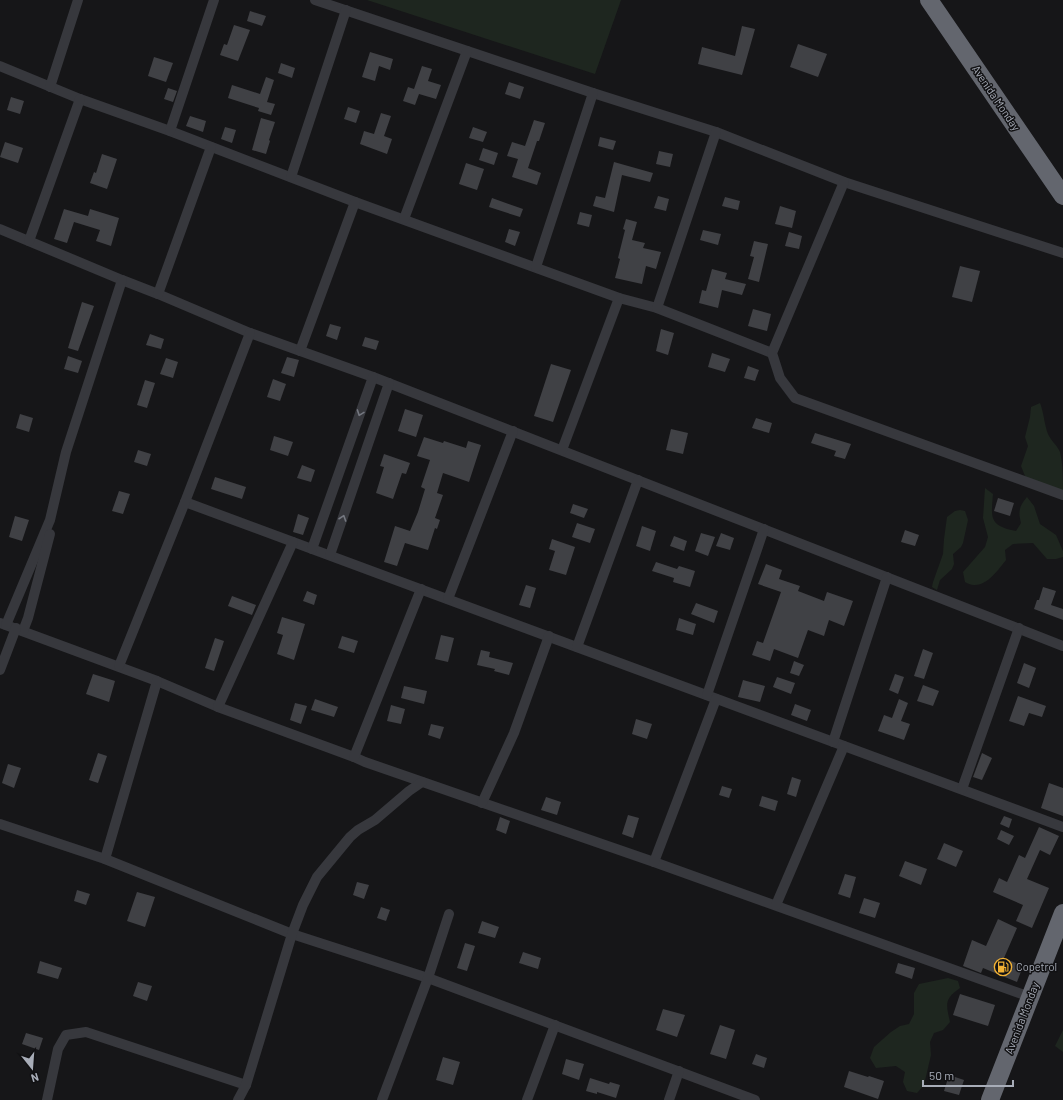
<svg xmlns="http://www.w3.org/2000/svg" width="1063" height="1100" viewBox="0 0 1063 1100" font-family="Barlow,sans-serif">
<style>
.green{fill:#1e261f}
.building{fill:#404145}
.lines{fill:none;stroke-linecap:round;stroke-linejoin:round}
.street{stroke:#37383d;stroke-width:10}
.highway{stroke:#63666e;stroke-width:18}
.oneway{stroke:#757881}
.labels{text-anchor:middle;stroke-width:3;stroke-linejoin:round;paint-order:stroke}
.street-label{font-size:11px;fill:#a8adb8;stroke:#111113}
.poi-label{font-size:11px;fill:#a8adb8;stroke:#111113;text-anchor:start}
</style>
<rect width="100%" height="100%" fill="#161618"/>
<!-- green -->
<g class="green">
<path d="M367,0H621L595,74Z"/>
<path d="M1040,403C1044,413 1044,424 1048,434C1051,441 1057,445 1060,452C1063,464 1063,479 1063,492L1032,483L1025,476L1021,466L1028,446L1025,437L1030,417L1031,407Z"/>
<path d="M985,488L993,494C991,518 989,526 1016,531L1021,523C1018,512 1019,506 1027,497L1034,506L1040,524L1056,535L1063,551V557L1056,559H1047L1033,543L1013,544L1005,550L1006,560C999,569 987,586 974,585C971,585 967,583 965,582L963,572L985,547L988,537L983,518Z"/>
<path d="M960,510L965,511L968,520L963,543L961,547L953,554L954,564L952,569L940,580L937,590L932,587L933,582L943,554L944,539L947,517L955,511Z"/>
<path d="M948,978L958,981L960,988C944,999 946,1004 950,1022L943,1030L934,1033L930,1042L931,1055L924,1085L917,1093L907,1091L903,1082L905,1072L896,1066L876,1068L870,1058L874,1047L891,1032L900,1026L909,1024L914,1014V993L919,984Z"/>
<path d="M1063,1030V1052L1055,1046Z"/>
</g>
<!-- building -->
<g class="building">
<path d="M250,11L266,16L262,26L247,21Z"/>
<path d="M234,25L250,30L238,61L220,55L224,44L227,45Z"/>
<path d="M742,26L755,29L742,75L698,64L702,47L735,56Z"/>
<path d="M798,44L827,54L818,77L790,67Z"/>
<path d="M370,52L393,59L390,70L379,66L375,81L362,77Z"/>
<path d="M154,57L173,63L166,82L148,76Z"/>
<path d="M281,63L295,68L292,78L278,73Z"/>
<path d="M422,66L432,69L428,81L441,85L436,99L419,94L415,105L403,101L408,87L414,89Z"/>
<path d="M266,77L274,80L267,102L275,104L271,115L258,111L259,108L228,98L232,85L260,94Z"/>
<path d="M509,82L524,87L520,99L505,94Z"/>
<path d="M168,88L177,91L173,102L164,99Z"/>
<path d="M11,97L24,101L20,114L7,110Z"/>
<path d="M348,107L360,111L356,123L344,119Z"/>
<path d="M381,113L391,116L384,136L392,139L387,154L360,144L364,131L374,134Z"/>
<path d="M190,116L206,121L203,132L186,126Z"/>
<path d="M261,118L275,122L269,140L270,141L266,154L252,150Z"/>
<path d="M534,120L545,123L539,141H537L528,168L541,173L537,185L512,177L518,159L507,156L512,142L525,146Z"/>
<path d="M225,127L236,130L232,143L221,139Z"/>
<path d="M473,127L487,132L483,142L469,138Z"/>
<path d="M600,137L616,141L613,150L598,146Z"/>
<path d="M5,142L23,148L18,163L0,157Z"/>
<path d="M483,148L498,153L494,165L479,160Z"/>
<path d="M659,151L673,154L670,167L656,164Z"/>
<path d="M102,154L117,159L107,189L90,183L94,172L96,173Z"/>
<path d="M614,162L653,173L650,182L622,175L614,212L593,206L596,196L605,198Z"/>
<path d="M466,163L484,169L477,190L459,184Z"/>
<path d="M658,196L669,199L666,211L654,208Z"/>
<path d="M725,197L740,201L738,210L722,206Z"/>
<path d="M492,198L523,209L520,217L489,207Z"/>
<path d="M780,206L796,211L792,228L775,224Z"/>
<path d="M64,209L88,216L90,209L119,218L111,246L96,241L100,230L74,222L67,243L54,239Z"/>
<path d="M580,212L592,215L589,227L577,224Z"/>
<path d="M626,219L637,222L632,240L645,243L643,248L661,252L656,269L646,266L642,284L615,278L620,259L618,258L625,230L623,229Z"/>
<path d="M509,229L520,232L515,246L505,242Z"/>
<path d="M703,230L721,234L718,245L700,240Z"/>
<path d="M789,232L802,236L799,249L785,246Z"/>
<path d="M754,241L768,244L759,282L748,279L754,257L750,256Z"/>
<path d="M960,266L980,271L972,302L952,297Z"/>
<path d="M712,269L727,273L725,279L746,284L742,295L722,290L718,308L699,303L702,290L706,291Z"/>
<path d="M82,302L94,306L78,351L68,348Z"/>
<path d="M753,309L771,314L767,331L748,326Z"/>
<path d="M330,324L341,327L337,340L326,336Z"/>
<path d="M661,329L674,333L668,355L656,351Z"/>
<path d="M150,334L164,339L161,349L146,345Z"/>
<path d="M365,337L379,341L376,350L362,346Z"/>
<path d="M712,353L730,359L725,372L708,367Z"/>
<path d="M68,356L82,361L78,373L64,369Z"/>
<path d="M287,357L299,360L294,377L281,373Z"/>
<path d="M166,358L178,362L173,378L160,374Z"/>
<path d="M551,364L571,370L553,422L534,416Z"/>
<path d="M748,366L759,370L755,381L744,378Z"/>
<path d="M273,379L286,384L280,401L267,397Z"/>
<path d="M145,380L155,383L147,408L137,405Z"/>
<path d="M405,409L423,415L416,437L398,431Z"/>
<path d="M20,414L33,418L29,432L16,428Z"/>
<path d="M756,418L772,423L769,433L752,428Z"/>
<path d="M671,429L688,433L683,454L666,450Z"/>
<path d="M815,433L851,444L845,459L834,456L836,451L811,443Z"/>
<path d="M274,436L293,442L288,456L270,450Z"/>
<path d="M424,437L443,443L444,441L466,448L468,441L481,445L469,482L443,473L437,493L443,495L435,518L440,520L437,529L435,528L428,550L405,543L397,566L384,562L395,526L410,531L418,512L425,489L421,487L430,460L417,456Z"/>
<path d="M138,450L151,454L147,466L134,462Z"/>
<path d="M384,454L410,463L406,474L402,473L393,499L376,493L384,467L380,466Z"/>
<path d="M302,465L315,470L311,482L297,478Z"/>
<path d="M215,477L246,487L242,499L211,489Z"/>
<path d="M119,491L130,494L123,514L112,511Z"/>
<path d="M998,498L1014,503L1010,516L994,511Z"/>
<path d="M573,504L588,509L584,518L570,513Z"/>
<path d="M298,514L309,518L303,535L293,532Z"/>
<path d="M15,516L29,520L22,541L9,537Z"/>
<path d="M577,523L595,529L590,543L572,537Z"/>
<path d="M642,526L656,531L650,551L636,546Z"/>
<path d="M905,530L919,535L915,546L901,542Z"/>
<path d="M701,533L715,537L708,556L695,551Z"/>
<path d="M721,533L734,538L730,550L716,546Z"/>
<path d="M674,536L687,541L684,551L670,546Z"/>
<path d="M552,539L575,547L566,575L549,570L555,551L549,549Z"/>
<path d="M656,562L677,569L679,566L695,571L690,587L673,582L674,578L652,571Z"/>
<path d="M766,564L782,570L779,579L800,586L798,591L824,601L827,592L853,601L844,626L829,620L824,636L808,630L798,658L774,649L770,661L752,655L757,641L763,643L781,592L758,584Z"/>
<path d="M526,585L536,588L530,608L519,605Z"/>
<path d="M1043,587L1056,591L1051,605L1063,609V620L1034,609L1037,600H1039Z"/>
<path d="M307,591L317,595L314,605L303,601Z"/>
<path d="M232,596L256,605L252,615L228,606Z"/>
<path d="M696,603L718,611L714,623L691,614Z"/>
<path d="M282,617L305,624L294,660L277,654L283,635L277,633Z"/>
<path d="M679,618L696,624L693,635L676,630Z"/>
<path d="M441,635L454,638L448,662L435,659Z"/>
<path d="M342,636L358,641L354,653L338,648Z"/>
<path d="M215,638L224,641L214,671L205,668Z"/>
<path d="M923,649L933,653L924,679L914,676Z"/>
<path d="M481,650L490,652L489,657L513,663L509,675L494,671L495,669L477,665Z"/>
<path d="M794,661L804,665L799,676L790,673Z"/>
<path d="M1024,663L1036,668L1029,688L1017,683Z"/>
<path d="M93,674L115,681L109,702L86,694Z"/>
<path d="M895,674L904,677L898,694L889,690Z"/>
<path d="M777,677L795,683L791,694L773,687Z"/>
<path d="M743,680L765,686L760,702L738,697Z"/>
<path d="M923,685L939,691L933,706L917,701Z"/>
<path d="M404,686L427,691L424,704L401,698Z"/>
<path d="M1018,696L1046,706L1042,717L1029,713L1024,726L1009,721Z"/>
<path d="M315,699L338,707L334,717L311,710Z"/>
<path d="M899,699L908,703L901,721L910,724L904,740L878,731L884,715L892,718Z"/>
<path d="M295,703L307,706L301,724L290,720Z"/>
<path d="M795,704L811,710L807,721L791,715Z"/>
<path d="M391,705L405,709L401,724L387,721Z"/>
<path d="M636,719L652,724L647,739L632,734Z"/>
<path d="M431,724L444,727L440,739L428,735Z"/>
<path d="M98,753L107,756L98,783L89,780Z"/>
<path d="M982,753L992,758L982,780L973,777Z"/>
<path d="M8,764L21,768L14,788L2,783Z"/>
<path d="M792,777L801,780L796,797L787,794Z"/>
<path d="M1049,783L1063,788V816L1041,808Z"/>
<path d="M722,786L732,789L729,798L719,795Z"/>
<path d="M762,796L778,801L775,811L759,806Z"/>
<path d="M546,797L561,802L557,815L541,810Z"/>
<path d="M628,815L639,818L633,838L622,834Z"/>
<path d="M1004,816L1012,819L1009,828L1000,824Z"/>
<path d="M500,817L510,821L506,834L496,830Z"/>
<path d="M1039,827L1059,836L1050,855L1040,850L1027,879L1049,888L1032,928L1016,921L1023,905L993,892L999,878L1007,882L1019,855L1025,858Z"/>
<path d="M1001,830L1014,836L1009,845L997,839Z"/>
<path d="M944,843L963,851L956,867L937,859Z"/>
<path d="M905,861L927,869L921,885L899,876Z"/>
<path d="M845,874L856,877L850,898L838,894Z"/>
<path d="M357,882L369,885L364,899L353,895Z"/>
<path d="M77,890L90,894L86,905L74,901Z"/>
<path d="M137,892L155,897L145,927L127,921Z"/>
<path d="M864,898L880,903L875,918L859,913Z"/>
<path d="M381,907L390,910L386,921L377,918Z"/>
<path d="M998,919L1017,928L1004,958L1023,966L1017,982L983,968L981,973L963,966L972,940L986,946Z"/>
<path d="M482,921L499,927L495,938L478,933Z"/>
<path d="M465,943L475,946L467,971L457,968Z"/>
<path d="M523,952L541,958L538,969L519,963Z"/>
<path d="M40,961L62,968L58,979L37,973Z"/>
<path d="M898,963L915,968L912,979L895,973Z"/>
<path d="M138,982L152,986L147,1001L133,996Z"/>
<path d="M960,994L995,1005L988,1026L953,1015Z"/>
<path d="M663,1009L685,1015L677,1037L656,1030Z"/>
<path d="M720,1025L735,1030L726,1059L710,1054Z"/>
<path d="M26,1033L43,1038L39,1050L22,1044Z"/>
<path d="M756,1054L767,1058L764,1068L752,1064Z"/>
<path d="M443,1057L460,1062L453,1085L436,1080Z"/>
<path d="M566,1059L584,1064L579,1080L562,1074Z"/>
<path d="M849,1071L868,1077L869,1076L884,1081L878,1099L844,1087Z"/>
<path d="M949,1075L964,1080L959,1095L944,1091Z"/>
<path d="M590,1078L609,1084L610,1082L620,1085L616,1098L597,1092V1094L586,1091Z"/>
</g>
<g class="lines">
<!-- street -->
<g class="street">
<path d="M315,0L593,93L716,132L844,182L1063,253"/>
<path d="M0,66L80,99L170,131L355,202L619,298L657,308L772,353"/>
<path d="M50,87L78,0"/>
<path d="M170,131L214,0"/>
<path d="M291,177L346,10"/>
<path d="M844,182L772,353L780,378L795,398L1063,495"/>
<path d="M404,219L467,51"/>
<path d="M0,229L122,280L158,294L250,333L373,377L1063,646"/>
<path d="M29,241L80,99"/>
<path d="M536,267L593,93"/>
<path d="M158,294L211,147"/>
<path d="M657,308L716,132"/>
<path d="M300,351L355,202"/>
<path d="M562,450L619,298"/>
<path d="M185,502L1063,827"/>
<path d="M312,549L373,377"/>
<path d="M330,555L389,383"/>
<path d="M448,599L513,431"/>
<path d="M0,623L157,681L218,707L354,757L365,762L654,862L1030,997"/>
<path d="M6,625L50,520L66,452L122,280"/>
<path d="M23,631L28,618L50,534"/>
<path d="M577,647L638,480"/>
<path d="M119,666L185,502L250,333"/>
<path d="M0,670L16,628"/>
<path d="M707,695L764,529"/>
<path d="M218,707L293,542"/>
<path d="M833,742L887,577"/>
<path d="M354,757L421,589"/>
<path d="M962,789L1019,628"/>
<path d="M482,803L514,733L549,636"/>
<path d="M0,824L105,859L292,934L428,978L755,1100"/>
<path d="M105,859L157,681"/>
<path d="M654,862L716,699"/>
<path d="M776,905L844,746"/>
<path d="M47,1100L58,1049L66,1035L86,1032L246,1085"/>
<path d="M238,1100L246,1085L292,934L303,905L317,877L350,837L358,830L375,820L409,791L422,782"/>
<path d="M382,1100L428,978L449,914"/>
<path d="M527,1100L555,1025"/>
<path d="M669,1100L679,1071"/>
</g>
<!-- highway -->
<g class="highway">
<path d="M929,0L1063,196"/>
<path d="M990,1100L1063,913"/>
</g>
</g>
<!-- one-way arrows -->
<defs><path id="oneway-chevron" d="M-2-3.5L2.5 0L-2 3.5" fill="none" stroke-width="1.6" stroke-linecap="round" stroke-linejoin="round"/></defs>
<g class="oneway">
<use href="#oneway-chevron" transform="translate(360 413) rotate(110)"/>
<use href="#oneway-chevron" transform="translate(343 518) rotate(-71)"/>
</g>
<!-- icons -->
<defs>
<symbol id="fuel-ring" viewBox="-11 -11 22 22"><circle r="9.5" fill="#111113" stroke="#f2b134" stroke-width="1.5"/><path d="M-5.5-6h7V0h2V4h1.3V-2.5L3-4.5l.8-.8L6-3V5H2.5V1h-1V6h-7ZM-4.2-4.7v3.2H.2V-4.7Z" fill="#f2b134"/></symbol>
</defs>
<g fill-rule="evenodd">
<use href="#fuel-ring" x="993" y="957" width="20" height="20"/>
</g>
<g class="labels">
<!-- street labels -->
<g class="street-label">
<text transform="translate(996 98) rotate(56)" y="4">Avenida Monday</text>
<text transform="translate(1022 1018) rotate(-69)" y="4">Avenida Monday</text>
</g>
<!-- poi labels -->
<g class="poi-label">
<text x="1016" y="971">Copetrol</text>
</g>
</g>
<!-- north arrow -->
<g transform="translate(32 1068) rotate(163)" stroke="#111113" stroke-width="3" paint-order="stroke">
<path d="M0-3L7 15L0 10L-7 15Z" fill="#a8adb8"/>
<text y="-6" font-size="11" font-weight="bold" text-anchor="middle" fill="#a8adb8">N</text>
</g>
<!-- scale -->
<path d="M923 1080v6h90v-6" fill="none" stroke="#a8adb8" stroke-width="2"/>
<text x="929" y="1080" font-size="12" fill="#a8adb8" stroke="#111113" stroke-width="3" paint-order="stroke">50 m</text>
</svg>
